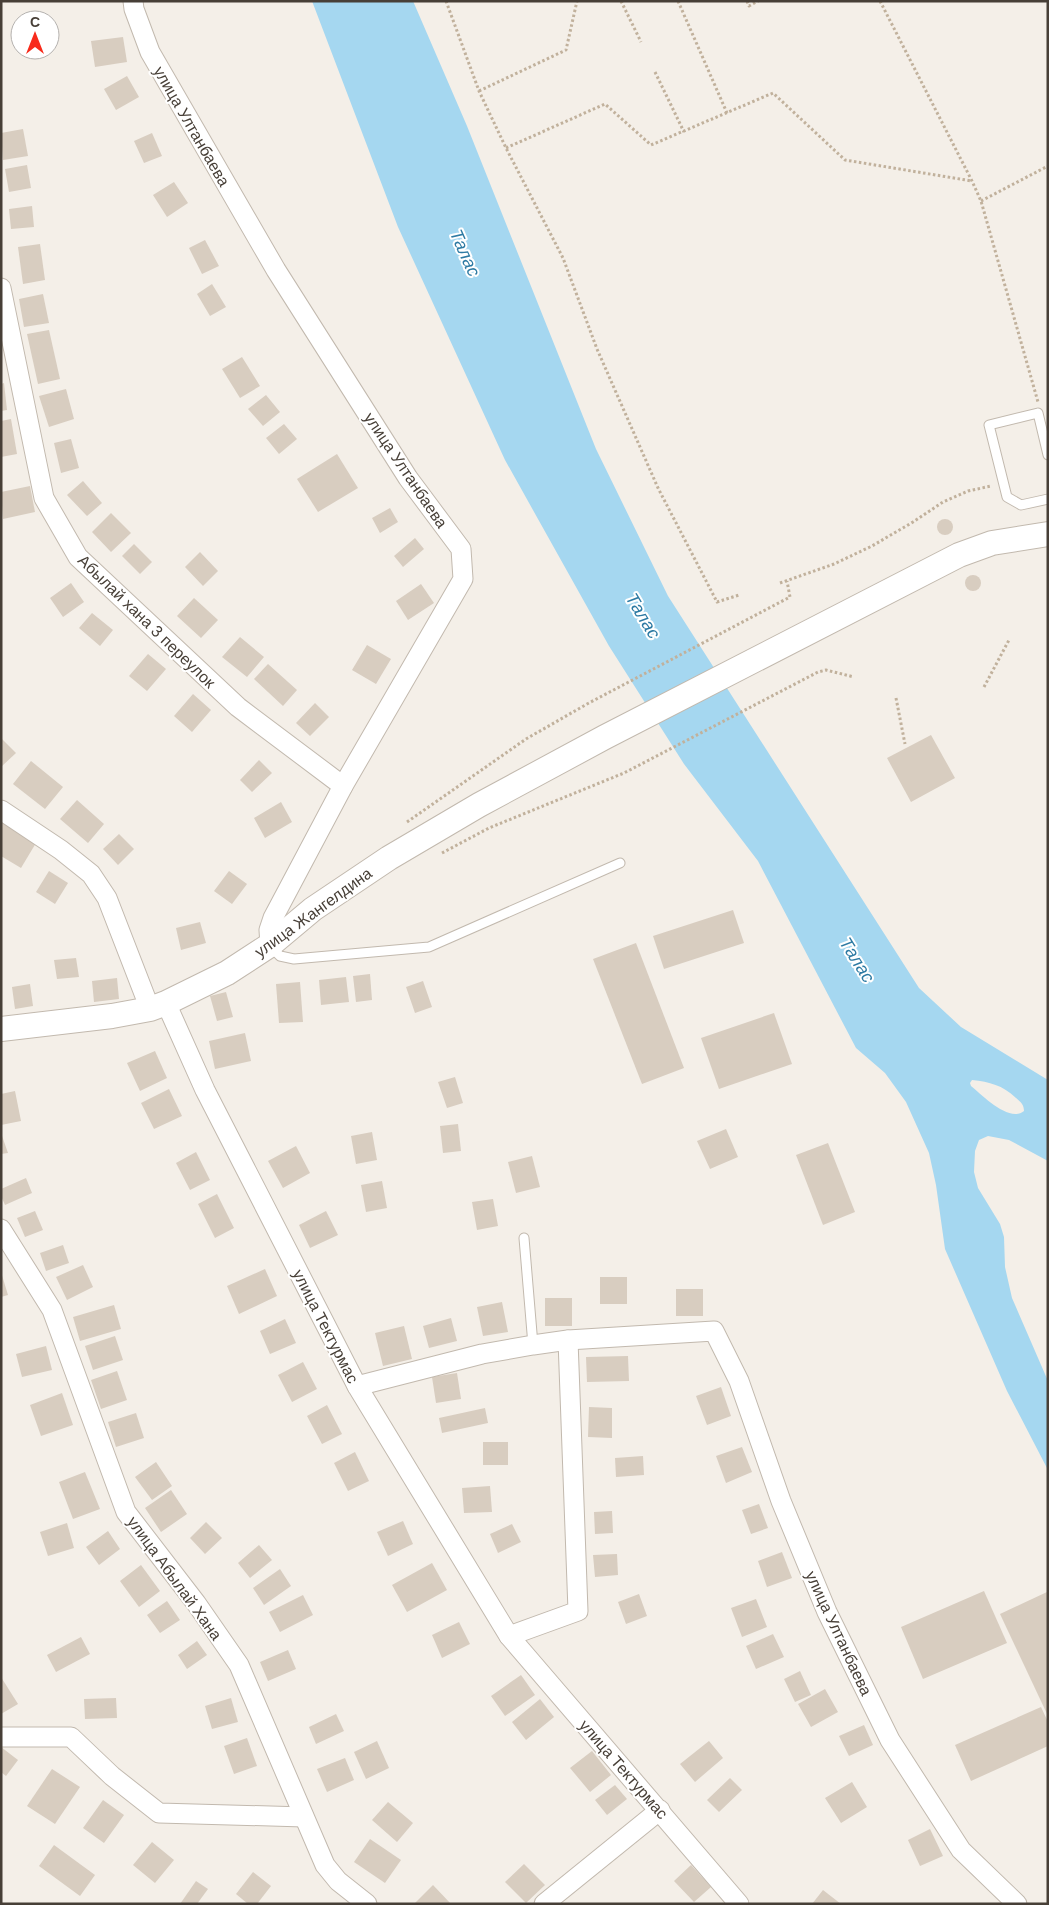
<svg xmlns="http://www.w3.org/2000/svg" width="1049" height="1905" viewBox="0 0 1049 1905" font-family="'DM Sans',sans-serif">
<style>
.water{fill:#a5d7f0;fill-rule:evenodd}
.building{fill:#d8cdc0}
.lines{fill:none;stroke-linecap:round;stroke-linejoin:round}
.service-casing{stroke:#c2b9ae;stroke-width:11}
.minor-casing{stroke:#c2b9ae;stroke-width:21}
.tertiary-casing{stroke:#c2b9ae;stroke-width:26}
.path{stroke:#c1b19c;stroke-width:3;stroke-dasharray:2.5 2.5;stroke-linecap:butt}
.service{stroke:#fff;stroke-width:9}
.minor{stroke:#fff;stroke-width:19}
.tertiary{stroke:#fff;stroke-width:24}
.labels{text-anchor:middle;stroke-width:4;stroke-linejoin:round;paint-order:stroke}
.street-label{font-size:16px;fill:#473f37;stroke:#fff}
.water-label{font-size:18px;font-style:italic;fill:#2d7aa3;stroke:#fff}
</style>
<rect width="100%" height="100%" fill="#f4efe8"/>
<!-- water -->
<path class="water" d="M312,1H413L467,126L596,449L668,596L919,988L961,1027L1048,1080V1161L1009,1140L988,1136L979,1140L975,1151L974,1172L978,1188L1000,1224L1004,1237L1005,1267L1012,1298L1048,1381V1470L1007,1391L945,1249L936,1185L929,1153L906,1102L885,1073L856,1048L758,861L684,764L609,646L505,460L398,227ZM972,1080C990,1082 1002,1085 1016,1098C1021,1102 1024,1105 1024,1111C1009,1123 982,1095 971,1086L970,1083Z"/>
<!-- building -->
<g class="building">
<path d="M123,37L127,62L95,67L91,41Z"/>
<path d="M127,76L139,97L116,110L104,89Z"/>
<path d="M23,129L28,156L3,160L1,133Z"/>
<path d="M152,133L162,156L144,163L134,141Z"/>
<path d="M27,165L31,188L9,192L5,169Z"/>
<path d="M174,182L188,203L167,217L153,195Z"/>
<path d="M32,206L34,227L11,229L9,209Z"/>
<path d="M205,240L219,266L202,274L189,248Z"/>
<path d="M40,244L45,280L23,284L18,247Z"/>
<path d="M212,284L226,307L210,316L197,294Z"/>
<path d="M43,294L49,323L24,327L19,299Z"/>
<path d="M49,330L60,379L38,384L27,334Z"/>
<path d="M242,357L260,386L240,398L222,369Z"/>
<path d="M4,383L7,410L1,411V384Z"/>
<path d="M66,389L74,419L49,427L39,396Z"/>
<path d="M266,395L280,412L263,426L248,409Z"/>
<path d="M11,419L17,454L1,457V421Z"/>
<path d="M284,424L297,439L279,454L266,438Z"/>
<path d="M71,439L79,468L61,473L54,443Z"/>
<path d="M337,454L358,488L318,512L297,479Z"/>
<path d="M83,481L102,503L87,516L67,495Z"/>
<path d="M30,486L35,512L3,519L1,492Z"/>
<path d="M390,508L398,522L380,533L372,518Z"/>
<path d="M111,513L131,533L111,552L92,532Z"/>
<circle cx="945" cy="527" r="8"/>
<path d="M415,538L424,549L403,567L394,556Z"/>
<path d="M134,544L152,562L140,574L122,556Z"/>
<path d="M200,552L218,571L203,586L185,567Z"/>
<circle cx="973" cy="583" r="8"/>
<path d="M71,583L84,602L63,617L50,598Z"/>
<path d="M421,584L434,603L408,620L396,601Z"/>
<path d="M194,598L218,620L201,638L177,616Z"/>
<path d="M92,613L113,630L100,646L79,628Z"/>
<path d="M240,637L264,657L247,677L222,657Z"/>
<path d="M367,645L391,659L376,684L352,670Z"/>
<path d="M148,654L166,669L147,691L129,676Z"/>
<path d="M268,664L297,690L283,706L254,679Z"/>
<path d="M193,694L211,710L192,732L174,716Z"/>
<path d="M315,703L329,717L310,736L296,723Z"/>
<path d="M931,735L955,778L911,802L887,758Z"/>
<path d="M1,738L16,753L1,767Z"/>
<path d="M259,760L272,773L252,792L240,780Z"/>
<path d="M31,761L63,787L45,809L13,784Z"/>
<path d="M77,800L104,824L88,843L60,819Z"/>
<path d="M281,802L292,822L265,838L254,818Z"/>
<path d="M1,822L36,843L21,868L1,856Z"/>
<path d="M119,834L134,849L118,865L103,849Z"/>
<path d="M49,871L68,883L55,904L36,892Z"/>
<path d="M229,871L247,884L232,904L214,891Z"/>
<path d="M733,910L744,943L664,969L653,936Z"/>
<path d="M200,922L206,943L181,950L176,928Z"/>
<path d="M636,943L684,1068L642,1084L593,959Z"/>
<path d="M76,958L79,977L57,979L54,960Z"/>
<path d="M370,974L372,1000L356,1002L353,976Z"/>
<path d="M346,977L349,1002L321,1005L319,980Z"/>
<path d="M117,978L119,999L94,1002L92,981Z"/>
<path d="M423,981L432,1007L415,1013L406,987Z"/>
<path d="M300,982L303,1022L279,1023L276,984Z"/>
<path d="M30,984L33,1006L15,1009L12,987Z"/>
<path d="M226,992L233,1017L217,1021L210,996Z"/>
<path d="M774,1013L792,1064L719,1089L701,1038Z"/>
<path d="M245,1033L251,1061L215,1069L209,1041Z"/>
<path d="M155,1051L167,1078L140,1091L127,1063Z"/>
<path d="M455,1077L463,1103L447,1108L438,1082Z"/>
<path d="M169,1089L182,1116L154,1129L141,1103Z"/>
<path d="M15,1091L21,1121L1,1125V1094Z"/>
<path d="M458,1124L461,1151L443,1153L440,1126Z"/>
<path d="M726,1129L738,1157L710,1169L697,1141Z"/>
<path d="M372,1132L377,1160L356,1164L351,1136Z"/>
<path d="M1,1133L8,1153L1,1154Z"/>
<path d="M828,1143L855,1212L823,1225L796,1155Z"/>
<path d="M296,1146L310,1173L283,1188L268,1161Z"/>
<path d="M196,1152L210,1180L190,1190L176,1163Z"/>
<path d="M532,1156L540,1187L516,1193L508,1162Z"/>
<path d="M26,1178L32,1193L5,1205L1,1196V1189Z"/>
<path d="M382,1181L387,1208L366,1212L361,1185Z"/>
<path d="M217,1194L234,1228L215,1238L198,1204Z"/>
<path d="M493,1199L498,1226L477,1230L472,1202Z"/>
<path d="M35,1211L43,1230L25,1237L17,1218Z"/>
<path d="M326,1211L338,1235L310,1248L299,1225Z"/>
<path d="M63,1245L69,1263L46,1271L40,1253Z"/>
<path d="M83,1265L93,1287L67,1300L56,1277Z"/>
<path d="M265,1269L277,1296L239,1314L227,1286Z"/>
<path d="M1,1272L8,1295L1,1297Z"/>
<rect x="600" y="1277" width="27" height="27"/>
<rect x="676" y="1289" width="27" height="27"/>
<rect x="545" y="1298" width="27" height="28"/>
<path d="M502,1302L508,1332L483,1336L477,1307Z"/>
<path d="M114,1305L121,1329L80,1341L73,1317Z"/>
<path d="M451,1318L457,1341L429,1348L423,1326Z"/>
<path d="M285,1319L296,1343L270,1354L260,1331Z"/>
<path d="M404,1326L412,1359L383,1366L375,1333Z"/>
<path d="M115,1336L123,1360L93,1370L85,1346Z"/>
<path d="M46,1346L52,1370L22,1377L16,1354Z"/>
<path d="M628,1356L629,1381L587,1382L586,1357Z"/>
<path d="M303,1362L317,1389L292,1402L278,1375Z"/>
<path d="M117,1371L127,1400L101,1409L91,1380Z"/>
<path d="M457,1373L461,1399L436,1403L432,1377Z"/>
<path d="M721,1387L731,1416L707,1425L696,1396Z"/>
<path d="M62,1393L73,1425L41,1436L30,1405Z"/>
<path d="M327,1405L342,1434L322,1444L307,1416Z"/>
<path d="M589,1407L612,1408V1438L588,1437Z"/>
<path d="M485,1408L488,1423L442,1433L439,1418Z"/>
<path d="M136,1413L144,1438L116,1447L108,1422Z"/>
<rect x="483" y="1442" width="25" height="23"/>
<path d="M742,1447L752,1472L726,1483L716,1456Z"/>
<path d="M355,1452L369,1481L348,1491L334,1463Z"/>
<path d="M643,1456L644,1475L616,1477L615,1458Z"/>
<path d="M156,1462L172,1486L152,1500L135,1477Z"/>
<path d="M85,1472L100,1509L73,1519L59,1482Z"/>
<path d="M490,1486L492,1512L464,1513L462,1488Z"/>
<path d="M171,1490L187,1514L161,1532L145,1508Z"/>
<path d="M759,1504L768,1528L751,1534L742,1510Z"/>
<path d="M612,1511L613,1533L595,1534L594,1512Z"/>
<path d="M403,1521L413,1544L388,1556L377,1532Z"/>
<path d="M206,1522L222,1538L205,1554L190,1538Z"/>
<path d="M67,1523L74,1548L48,1556L40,1532Z"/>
<path d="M512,1524L521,1542L498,1553L490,1534Z"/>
<path d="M108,1531L120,1549L99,1565L86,1547Z"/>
<path d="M259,1545L272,1560L250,1578L238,1563Z"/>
<path d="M782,1552L792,1578L767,1587L758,1561Z"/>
<path d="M617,1554L618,1575L595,1577L593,1555Z"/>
<path d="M432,1563L447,1590L407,1612L392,1585Z"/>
<path d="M141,1565L160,1591L139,1607L120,1581Z"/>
<path d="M280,1569L291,1586L264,1605L253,1588Z"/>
<path d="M984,1591L1007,1643L923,1679L901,1627Z"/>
<path d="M1047,1592L1048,1593V1716L1000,1614Z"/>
<path d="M639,1594L647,1616L626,1624L618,1602Z"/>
<path d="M303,1595L313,1615L280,1632L269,1612Z"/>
<path d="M756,1599L767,1627L742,1637L731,1608Z"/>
<path d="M167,1601L180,1620L160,1633L147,1615Z"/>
<path d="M459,1622L470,1644L442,1658L432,1635Z"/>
<path d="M773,1634L784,1657L756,1669L746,1646Z"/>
<path d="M81,1637L90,1654L56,1672L47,1655Z"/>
<path d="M197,1641L207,1655L187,1669L178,1655Z"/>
<path d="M288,1650L296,1669L268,1681L260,1662Z"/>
<path d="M800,1671L811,1695L795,1702L784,1679Z"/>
<path d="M521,1675L535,1695L505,1716L491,1696Z"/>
<path d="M1,1677L18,1704L1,1714Z"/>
<path d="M825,1689L838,1712L811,1727L798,1704Z"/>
<path d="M116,1698L117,1718L85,1719L84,1699Z"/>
<path d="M231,1698L238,1722L212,1729L205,1706Z"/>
<path d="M540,1699L554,1717L526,1740L512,1722Z"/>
<path d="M1041,1707L1048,1722V1746L971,1781L955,1745Z"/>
<path d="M336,1714L344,1731L316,1744L309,1727Z"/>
<path d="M864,1725L873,1745L849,1756L839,1736Z"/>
<path d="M247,1738L257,1766L234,1774L224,1746Z"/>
<path d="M377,1741L389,1768L366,1779L354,1752Z"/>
<path d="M709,1741L723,1758L695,1782L680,1764Z"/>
<path d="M1,1747L18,1760L6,1776L1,1772Z"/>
<path d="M592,1751L611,1775L590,1792L570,1768Z"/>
<path d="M345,1758L354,1780L327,1792L317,1769Z"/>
<path d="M52,1769L80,1787L55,1824L27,1806Z"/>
<path d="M730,1778L742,1790L719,1812L707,1800Z"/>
<path d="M852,1782L867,1807L841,1823L825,1798Z"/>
<path d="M615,1785L627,1799L607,1815L595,1800Z"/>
<path d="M103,1800L124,1815L104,1843L83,1828Z"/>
<path d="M388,1802L413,1823L397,1842L372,1820Z"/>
<path d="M930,1829L943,1856L920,1866L908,1840Z"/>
<path d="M370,1839L401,1860L385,1883L354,1862Z"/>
<path d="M152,1842L174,1860L155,1883L133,1865Z"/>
<path d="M54,1845L95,1875L80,1896L39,1866Z"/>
<path d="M524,1864L545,1885L526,1903L505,1882Z"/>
<path d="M691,1865L711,1887L694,1902L674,1881Z"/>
<path d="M253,1872L271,1886L257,1904H248L236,1894Z"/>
<path d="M196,1881L208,1889L197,1904H180Z"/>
<path d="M433,1885L451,1904H414Z"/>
<path d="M823,1890L841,1904H812Z"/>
</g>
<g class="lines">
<defs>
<g id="service">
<path d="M1048,455L1038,413L989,425L1007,497L1021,505L1048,499"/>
<path d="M270,946L280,956L294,959L429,947L620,863"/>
<path d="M524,1238L533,1345"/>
</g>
<g id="minor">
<path d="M133,1L134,9L150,52L276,270L408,478L461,549L463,579L343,786L273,918L269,930L270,945"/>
<path d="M1,288L44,498L78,557L238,707L343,786"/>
<path d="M1,810L61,850L91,874L107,898L150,1009"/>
<path d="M166,1003L205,1090L357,1386L509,1636L739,1904"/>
<path d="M1,1229L52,1310L126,1512L196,1603L239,1665L325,1865L338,1881L367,1904"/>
<path d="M357,1386L482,1354L533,1345L568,1340L714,1331L739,1381L781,1501L827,1612L890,1740L961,1850L1017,1904"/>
<path d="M509,1636L578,1611L568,1340"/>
<path d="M1,1737H71L112,1776L159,1813L304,1817"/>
<path d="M544,1904L660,1810"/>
</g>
<path id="tertiary" d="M1,1029L112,1016L150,1009L166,1003L227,973L270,945L313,909L389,858L479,805L605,737L959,555L992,543L1048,534"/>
</defs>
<!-- service casing -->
<use href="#service" class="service-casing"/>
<!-- minor casing -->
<use href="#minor" class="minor-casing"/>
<!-- tertiary casing -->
<use href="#tertiary" class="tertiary-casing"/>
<!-- path -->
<g class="path">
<path d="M446,1L479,91L506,148L563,258L597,349L658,488L717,602L739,595"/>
<path d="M621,1L641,42"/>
<path d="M678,1L727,113"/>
<path d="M747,1L749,6L758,1"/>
<path d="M880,1L972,181L981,201L1038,402"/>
<path d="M655,72L684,132"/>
<path d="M479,91L566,50L577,1"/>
<path d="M506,148L605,104L651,145L773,93L845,160L972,181"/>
<path d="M981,201L1048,166"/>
<path d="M780,583L834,564L872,546L913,522L943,502L968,491L991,486"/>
<path d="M984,687L1009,640"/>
<path d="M896,698L905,744"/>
<path d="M407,822L526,739L587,704L790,597L787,581"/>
<path d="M442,853L489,828L624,773L818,672L826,670L854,677"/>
</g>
<!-- service -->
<use href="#service" class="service"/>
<!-- minor -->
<use href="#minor" class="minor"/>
<!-- tertiary -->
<use href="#tertiary" class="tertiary"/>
</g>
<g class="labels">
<!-- street labels -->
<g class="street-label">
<text transform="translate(192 126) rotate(60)" y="6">улица Ултанбаева</text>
<text transform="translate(406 470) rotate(56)" y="6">улица Ултанбаева</text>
<text transform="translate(147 621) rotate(44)" y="6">Абылай хана 3 переулок</text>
<text transform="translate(313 912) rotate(-36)" y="6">улица Жангелдина</text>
<text transform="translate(326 1326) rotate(63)" y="6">улица Тектурмас</text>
<text transform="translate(175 1578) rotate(54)" y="6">улица Абылай Хана</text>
<text transform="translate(839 1633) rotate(65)" y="6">улица Ултанбаева</text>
<text transform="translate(624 1769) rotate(49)" y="6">улица Тектурмас</text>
</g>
<!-- water labels -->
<g class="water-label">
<text transform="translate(465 253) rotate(66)" y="6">Талас</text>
<text transform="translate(643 616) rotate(59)" y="6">Талас</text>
<text transform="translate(857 960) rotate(58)" y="6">Талас</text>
</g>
</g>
<!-- border -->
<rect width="1049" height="1905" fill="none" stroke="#473f37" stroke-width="5"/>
<!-- north arrow -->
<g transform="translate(35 35)"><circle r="24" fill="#ffffff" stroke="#b5b2af"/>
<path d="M0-4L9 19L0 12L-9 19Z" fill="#f82b1b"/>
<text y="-8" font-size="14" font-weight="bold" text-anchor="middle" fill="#473f37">С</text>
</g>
</svg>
